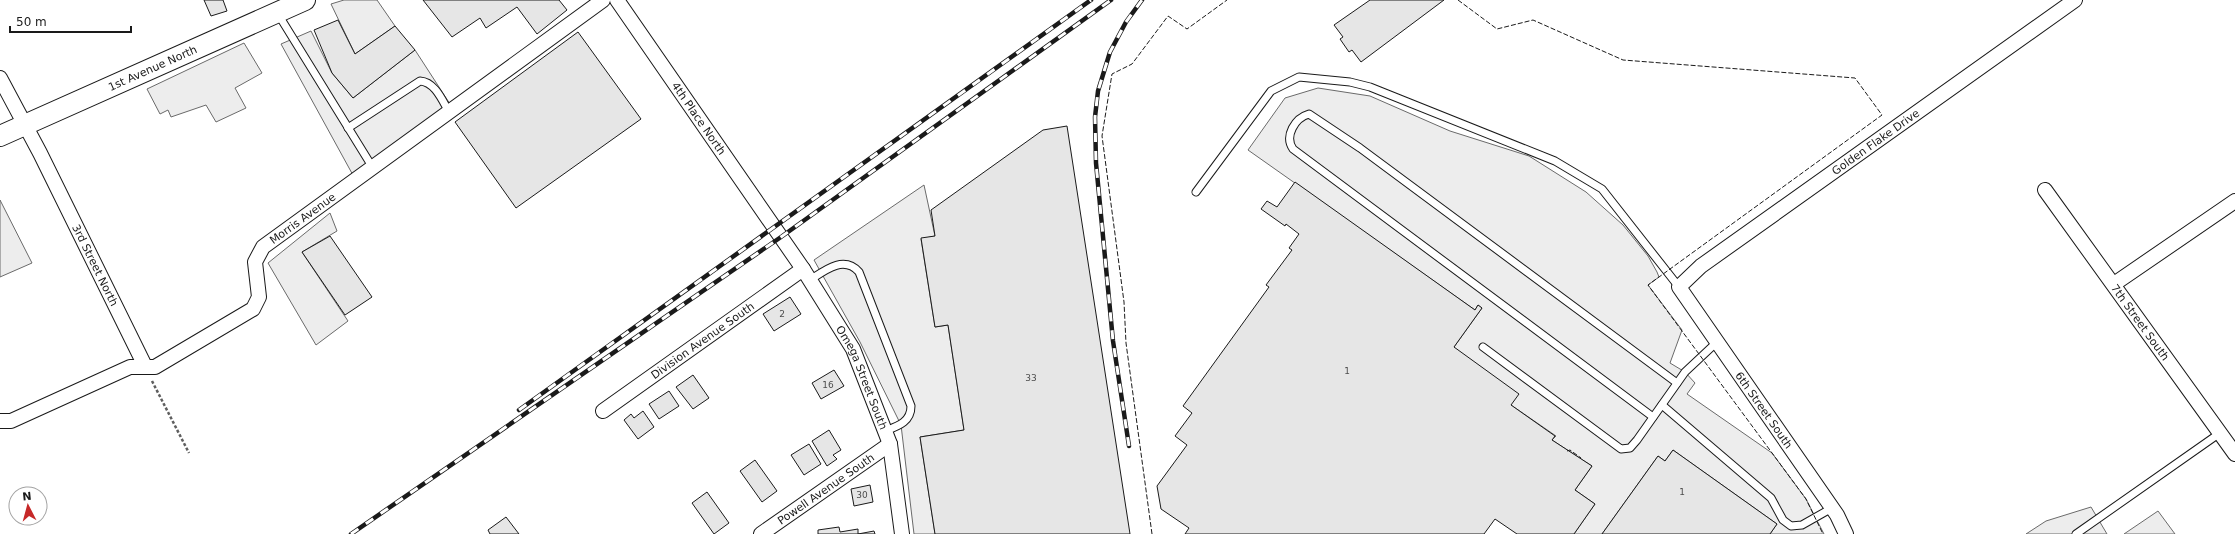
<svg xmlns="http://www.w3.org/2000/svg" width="2235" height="534" viewBox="0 0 2235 534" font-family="'DejaVu Sans',sans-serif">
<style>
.built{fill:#ededed;stroke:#6a6a6a}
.building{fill:#e6e6e6;stroke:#1a1a1a}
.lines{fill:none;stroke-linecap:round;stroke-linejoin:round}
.lane-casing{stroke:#1a1a1a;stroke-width:9}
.street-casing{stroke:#1a1a1a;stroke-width:16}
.secondary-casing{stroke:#1a1a1a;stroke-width:22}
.path{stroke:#5f5f5f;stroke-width:2.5;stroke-dasharray:3 2;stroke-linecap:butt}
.lane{stroke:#fff;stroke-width:7}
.street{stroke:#fff;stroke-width:14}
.secondary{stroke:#fff;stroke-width:20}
.rail-casing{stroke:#1a1a1a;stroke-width:4.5}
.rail{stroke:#fff;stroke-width:3;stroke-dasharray:9;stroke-linecap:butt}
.fence{stroke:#1a1a1a;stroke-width:1;stroke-dasharray:5 2;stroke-linecap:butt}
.labels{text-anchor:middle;stroke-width:3;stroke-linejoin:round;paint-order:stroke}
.number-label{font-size:9px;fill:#4d4d4d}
.street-label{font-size:11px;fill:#1a1a1a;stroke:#fff}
</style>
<rect width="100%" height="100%" fill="#fff"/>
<!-- built -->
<g class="built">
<path d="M344,0H377L395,26L355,54L331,4Z"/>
<path d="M311,31L332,73L353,98L415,50L450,104L354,177L281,44Z"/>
<path d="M244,43L262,73L235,88L246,108L216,122L206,105L171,117L168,110L160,114L147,89Z"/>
<path d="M1318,88L1370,96L1450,131L1529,156L1586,192L1623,225L1648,256L1657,272L1659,277L1648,285L1682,330L1670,363L1685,372L1695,383L1687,394L1772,453L1806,499L1824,534H1770L1777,524L1673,450L1665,461L1658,456L1602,534H1574L1595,504L1575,490L1592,466L1552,440L1556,436L1511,405L1454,347L1482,308L1478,305L1475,310L1248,150L1285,98Z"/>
<path d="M924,185L935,236L921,239L935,327L948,325L964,430L920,437L935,534H914L901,425L860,342L814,260Z"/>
<path d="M0,200L32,263L0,277Z"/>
<path d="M330,213L337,231L302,252L348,321L316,345L268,263Z"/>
<path d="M2091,507L2107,534H2026L2046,521Z"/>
<path d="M2158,511L2175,534H2124Z"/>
</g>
<!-- building -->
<g class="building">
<path d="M204,0H223L227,11L211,16Z"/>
<path d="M423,0H559L567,10L537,34L517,7L486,28L480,18L452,37Z"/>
<path d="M1370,0H1444L1361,62L1352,50L1349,52L1340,39L1343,37L1334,25Z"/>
<path d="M338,20L355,54L395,26L415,50L353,98L332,73L314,30Z"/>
<path d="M578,32L641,119L516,208L455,122Z"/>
<path d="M1067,126L1130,534H935L920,437L964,430L948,325L935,327L921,238L935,236L931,210L1043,130Z"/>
<path d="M1295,182L1475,310L1478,305L1482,308L1454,347L1519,394L1511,405L1555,436L1552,440L1592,466L1575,490L1595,504L1574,534H1517L1495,519L1484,534H1185L1189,528L1161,509L1157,486L1187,445L1175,436L1192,413L1183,406L1269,287L1266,285L1292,250L1289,248L1299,234L1286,224L1285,226L1261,209L1267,201L1277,207Z"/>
<path d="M330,236L372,297L345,315L302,252Z"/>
<path d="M790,297L801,314L774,331L763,314Z"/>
<path d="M834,370L844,386L821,399L812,383Z"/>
<path d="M693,375L709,398L693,409L676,387Z"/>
<path d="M669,391L679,406L659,419L649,404Z"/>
<path d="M643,411L654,427L638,439L624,420L631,414L634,418Z"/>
<path d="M829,430L841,450L833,455L837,459L827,466L812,441Z"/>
<path d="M809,444L821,464L804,475L791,455Z"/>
<path d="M1673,450L1777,524L1770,534H1602L1658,456L1665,461Z"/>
<path d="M755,460L777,491L762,502L740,471Z"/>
<path d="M870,485L873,502L854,506L851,489Z"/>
<path d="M707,492L729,523L714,534L692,503Z"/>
<path d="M506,517L519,534H490L488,530Z"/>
<path d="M839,527L840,532L858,529V534L874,531L875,534H818V530Z"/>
</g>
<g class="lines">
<defs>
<g id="lane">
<path d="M278,14L373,168"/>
<path d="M348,128L420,81C435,82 442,100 449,112"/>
<path d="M1196,192L1271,91L1299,77L1350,82L1370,87L1555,161L1602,189L1679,287"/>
<path d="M810,280C825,270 844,255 859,272L911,406C911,422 898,426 885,431"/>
<path d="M1483,347L1621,449L1630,448L1637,440L1685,372L1717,342"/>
<path d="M1662,405L1771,498L1783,520L1791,526L1802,525L1832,508"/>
<path d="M1653,417L1293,149C1284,136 1295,118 1309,114L1360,148L1677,383"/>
<path d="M2076,534L2220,433"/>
</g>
<g id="street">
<path id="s1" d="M617,0L803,269L853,349L890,444L902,534"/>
<path id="s2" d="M0,78L40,153L145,366"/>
<path id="s3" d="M2045,190L2235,454"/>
<path d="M2114,284L2235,201"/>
<path id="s4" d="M603,411L803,269"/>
<path id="s5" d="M0,421H11L130,367H155L253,309L259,297L255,262L263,247L603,0"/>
<path id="s6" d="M761,534L890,444"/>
<path id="s7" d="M1846,534L1837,515L1679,287L1701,266L2075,0"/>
</g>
<g id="secondary">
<path id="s8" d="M0,136L305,0"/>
</g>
</defs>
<!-- lane casing -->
<use href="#lane" class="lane-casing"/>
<!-- street casing -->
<use href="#street" class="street-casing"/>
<!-- secondary casing -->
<use href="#secondary" class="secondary-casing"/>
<!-- path -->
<path class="path" d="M152,381L189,453"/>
<!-- lane -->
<use href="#lane" class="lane"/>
<!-- street -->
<use href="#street" class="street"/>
<!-- secondary -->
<use href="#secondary" class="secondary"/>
<defs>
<g id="rail">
<path d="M519,410L1091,0"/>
<path d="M1129,446L1113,341L1096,163L1095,117L1098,91L1110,52L1126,22L1142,0"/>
<path d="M351,534L781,237L1111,0"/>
</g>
</defs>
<!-- rail casing -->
<use href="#rail" class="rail-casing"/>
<!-- rail -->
<use href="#rail" class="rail"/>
<!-- fence -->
<g class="fence">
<path d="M1458,0L1497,29L1533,20L1623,60L1855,78L1882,115L1648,285L1806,499L1823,534"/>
<path d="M1567,451L1570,450L1581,458"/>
<path d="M1152,534L1126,343L1124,302L1102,136L1112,74L1132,64L1168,16L1187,29L1227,0"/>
</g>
</g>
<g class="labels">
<!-- number labels -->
<g class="number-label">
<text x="782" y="317">2</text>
<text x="1347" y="374">1</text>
<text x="1031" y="381">33</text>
<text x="828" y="388">16</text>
<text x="1682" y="495">1</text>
<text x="862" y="498">30</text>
</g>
<!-- street labels -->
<g class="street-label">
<text dy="4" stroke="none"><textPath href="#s8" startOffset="167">1st Avenue North</textPath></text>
<text dy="4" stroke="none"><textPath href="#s1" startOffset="144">4th Place North</textPath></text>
<text dy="4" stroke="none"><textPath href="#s7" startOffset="543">Golden Flake Drive</textPath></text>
<text dy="4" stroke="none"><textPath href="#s5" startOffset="395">Morris Avenue</textPath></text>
<text dy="4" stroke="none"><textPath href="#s2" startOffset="210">3rd Street North</textPath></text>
<text dy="4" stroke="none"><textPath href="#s3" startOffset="163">7th Street South</textPath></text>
<text dy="4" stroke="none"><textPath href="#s4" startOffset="122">Division Avenue South</textPath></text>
<text dy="4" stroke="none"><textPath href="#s1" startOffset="451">Omega Street South</textPath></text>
<text transform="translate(1764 410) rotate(55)" y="4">6th Street South</text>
<text dy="4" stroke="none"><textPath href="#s6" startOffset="79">Powell Avenue South</textPath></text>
</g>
</g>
<!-- north arrow -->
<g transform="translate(28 506) rotate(354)"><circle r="19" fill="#ffffff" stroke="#a3a3a3"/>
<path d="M0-3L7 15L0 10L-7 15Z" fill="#c62828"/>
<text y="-6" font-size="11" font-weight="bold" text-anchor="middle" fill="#1a1a1a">N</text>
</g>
<!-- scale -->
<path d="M10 26v6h121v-6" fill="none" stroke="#1a1a1a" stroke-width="2"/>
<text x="16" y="26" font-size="12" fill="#1a1a1a" stroke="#ffffff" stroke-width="3" paint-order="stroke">50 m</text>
</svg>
